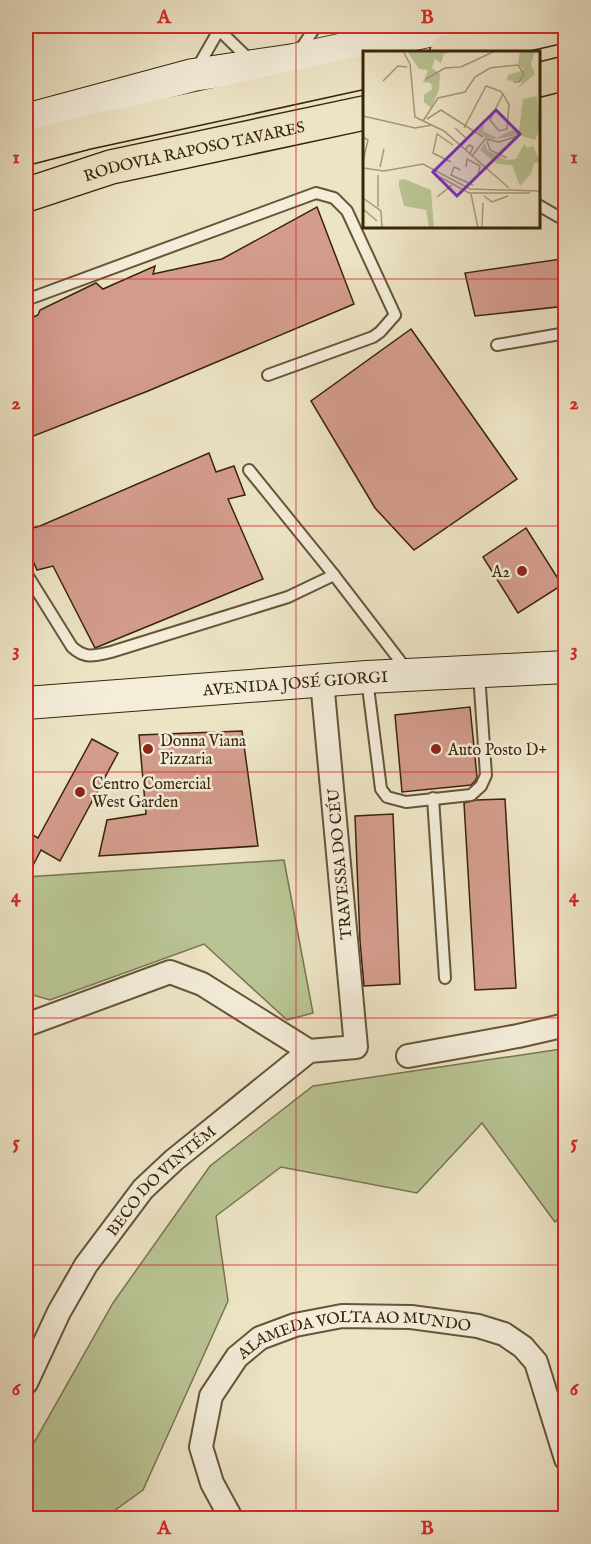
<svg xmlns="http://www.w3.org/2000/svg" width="591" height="1544" viewBox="0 0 591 1544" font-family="'IM FELL English',serif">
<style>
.green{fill:#b9c494;stroke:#79744e;stroke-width:1.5}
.building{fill:#d49c8e;stroke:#392508;stroke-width:1.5}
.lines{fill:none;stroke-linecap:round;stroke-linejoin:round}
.lane-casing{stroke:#665538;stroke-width:14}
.street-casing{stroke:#665538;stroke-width:26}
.secondary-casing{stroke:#392508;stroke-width:34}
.highway-casing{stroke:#392508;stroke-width:36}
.lane{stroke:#f3edda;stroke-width:10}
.street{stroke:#f3edda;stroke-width:22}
.secondary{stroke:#f3edda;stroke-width:32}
.highway{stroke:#ede4c6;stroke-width:33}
.grid{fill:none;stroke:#d62828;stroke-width:1.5;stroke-opacity:0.55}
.poi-dot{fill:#8f2418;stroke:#f3edda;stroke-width:2}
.labels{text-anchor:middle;stroke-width:5;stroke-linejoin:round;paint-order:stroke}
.street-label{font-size:16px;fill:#392508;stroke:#f3edda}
.poi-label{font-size:16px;fill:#392508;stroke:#f3edda;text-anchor:start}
.inset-road{fill:none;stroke:#a5987a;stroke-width:1.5}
.view{fill:#7b2cbf;fill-opacity:0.15;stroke:#7b2cbf;stroke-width:3}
.inset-edge{fill:none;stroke:#392508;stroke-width:3}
.neatline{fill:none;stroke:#d62828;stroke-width:2}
.grid-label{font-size:20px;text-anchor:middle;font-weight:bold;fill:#d62828}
</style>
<rect width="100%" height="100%" fill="#ede4c6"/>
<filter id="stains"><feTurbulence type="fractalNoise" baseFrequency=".00333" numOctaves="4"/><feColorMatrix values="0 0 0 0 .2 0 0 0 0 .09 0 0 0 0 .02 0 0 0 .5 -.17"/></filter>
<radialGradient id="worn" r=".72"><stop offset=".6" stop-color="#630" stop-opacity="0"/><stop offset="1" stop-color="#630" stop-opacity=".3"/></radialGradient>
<!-- green -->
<g class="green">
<path d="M284,860L313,1013L287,1020L204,944L50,1000L26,993V877Z"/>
<path d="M561,1049L566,1061V1211L555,1222L482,1123L417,1193L281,1167L216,1216L228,1301L143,1490L104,1518H26V1457L113,1303L210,1166L313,1086Z"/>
</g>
<!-- building -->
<g class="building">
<path d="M317,207L354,304L148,391L26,439V320L38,315L40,310L96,283L103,289L155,266L153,274L222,259Z"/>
<path d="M561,259L566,282V306L475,316L465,273Z"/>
<path d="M411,329L517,479L414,550L375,508L311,401Z"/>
<path d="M209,453L216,472L234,466L245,495L228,499L263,579L95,648L53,566L37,570L26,545V530L40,526Z"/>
<path d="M526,528L562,585L518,613L483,557Z"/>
<path d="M470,707L477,777L475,781L471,785L402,792L395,715Z"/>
<path d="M242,731L258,846L99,856L107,820L146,814L139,735Z"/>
<path d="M92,739L118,753L60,861L41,850L26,879V831L38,838Z"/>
<path d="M505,799L516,988L475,990L464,803L476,800Z"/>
<path d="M393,814L400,984L364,986L360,941L355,816Z"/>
</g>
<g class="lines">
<defs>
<g id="lane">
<path d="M219,30L251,61"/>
<path d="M298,53L316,26"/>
<path d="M196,70L219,30V26"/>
<path d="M538,205L566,221"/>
<path d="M26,300L316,193L334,198L347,211L395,315L380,332L373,337L268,375"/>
<path d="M497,345L566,333"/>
<path d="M26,573L72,647C85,659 94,656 111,652L288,597L334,575L249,470"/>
<path d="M334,575L407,670"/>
<path d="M367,679L381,789L387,797L406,802L471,795L481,786L486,775L479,674"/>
<path d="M433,798L445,978"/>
</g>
<g id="street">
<path d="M26,1025L170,972L202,984L309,1051"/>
<path d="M408,1056L518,1036L566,1025"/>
<path id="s1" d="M26,1383L59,1312L86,1265L143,1189L174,1160L309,1051L356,1047L322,681"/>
<path id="s2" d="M231,1518L212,1483L201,1447L211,1396L237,1357L260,1338L295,1325L342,1316L411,1317L478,1326L504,1334L523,1347L536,1362L566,1459"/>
</g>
<g id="secondary">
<path d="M26,120L193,75L294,60L451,26"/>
<path id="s3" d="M26,703L367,677L566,667"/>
</g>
<g id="highway">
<path d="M447,52L562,26"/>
<path d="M538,80L566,73"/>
<path d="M26,148L84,133L364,72"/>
<path id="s4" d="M26,195L111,167L364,113"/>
</g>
</defs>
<!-- lane casing -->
<use href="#lane" class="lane-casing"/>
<!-- street casing -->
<use href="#street" class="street-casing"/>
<!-- secondary casing -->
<use href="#secondary" class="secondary-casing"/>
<!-- highway casing -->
<use href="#highway" class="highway-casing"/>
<!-- lane -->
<use href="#lane" class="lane"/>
<!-- street -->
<use href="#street" class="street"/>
<!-- secondary -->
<use href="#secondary" class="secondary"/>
<!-- highway -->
<use href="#highway" class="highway"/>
</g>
<!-- grid -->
<path class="grid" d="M296,26V1518M26,279H566M26,526H566M26,772H566M26,1018H566M26,1265H566"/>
<!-- markers -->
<g class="poi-dot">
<circle cx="522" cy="571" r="6"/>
<circle cx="148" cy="749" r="6"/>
<circle cx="436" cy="749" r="6"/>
<circle cx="80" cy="792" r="6"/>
</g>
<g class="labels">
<!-- street labels -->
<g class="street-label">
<text dy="6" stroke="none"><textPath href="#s4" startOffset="174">RODOVIA RAPOSO TAVARES</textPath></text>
<text dy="6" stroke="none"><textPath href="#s3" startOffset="270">AVENIDA JOSÉ GIORGI</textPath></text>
<text transform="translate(339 864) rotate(-95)" y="6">TRAVESSA DO CÉU</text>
<text dy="6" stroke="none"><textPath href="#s1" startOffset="246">BECO DO VINTÉM</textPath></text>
<text dy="6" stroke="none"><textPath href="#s2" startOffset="300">ALAMEDA VOLTA AO MUNDO</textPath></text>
</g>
<!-- poi labels -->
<g class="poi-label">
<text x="510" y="577" text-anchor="end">A2</text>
<text x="160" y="746">Donna Viana<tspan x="160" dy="18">Pizzaria</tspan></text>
<text x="448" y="755">Auto Posto D+</text>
<text x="92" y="789">Centro Comercial<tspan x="92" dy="18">West Garden</tspan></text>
</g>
</g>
<!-- overview -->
<g transform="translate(363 51)">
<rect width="177" height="177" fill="#ede4c6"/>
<path d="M93,0L81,3L78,12L72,8L69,17L77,23L76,39L68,57L61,51V44L69,38L68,32L60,31L65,19L56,18L44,0ZM157,0H172L168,13L172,23L154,38L159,31L144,29L145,24L161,19L155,13ZM174,45L177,79L172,89L156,84L125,89L114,80L121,73L120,80L134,87L149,79L156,80L160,48ZM122,91L124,99L143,109L153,108L161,93L164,97L170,95L177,111L171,112L168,123L157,135L149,114L134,113L117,99ZM41,128L68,139L71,177H66L63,159L41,155L36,135V129Z" fill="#b9c494"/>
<path class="inset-road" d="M40,0L47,13L52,66L81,80L146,137M63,28L82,17L98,16L132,0M20,30L35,15L44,16M0,65L52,77L69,74M64,68L78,59L120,86M60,70L75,47L102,41L112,26L127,17L155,14L161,23L156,31H150M92,77L104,88L98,95M101,77L123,35L137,40L140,43L141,45L146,54L144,78L136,80L127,69L140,43M0,86L5,89L0,110M124,90L127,99L144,107M102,99L106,94L110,96L107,103M109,105L122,88L136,91L155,85M88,111L70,102L74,83L90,94M17,116L21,98M103,116L104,108L117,115L115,124M0,117L21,120L60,113L107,138L177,140M98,119L91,116L88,124L110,134M77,126L106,142H167M108,143L115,177M121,145L129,151L145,145M74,146L89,134M0,147L18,160L19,177M15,156V124M0,158L14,170M119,177L120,152"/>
<path class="view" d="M133,59L157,83L94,145L70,121Z"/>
<rect width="177" height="177" class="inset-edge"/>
</g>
<!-- margin -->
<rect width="591" height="1544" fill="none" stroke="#ede4c6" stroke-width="66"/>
<rect x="33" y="33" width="525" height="1478" class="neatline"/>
<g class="grid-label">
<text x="164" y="23">A</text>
<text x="427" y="23">B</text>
<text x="16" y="163">1</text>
<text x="574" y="163">1</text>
<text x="16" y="409">2</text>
<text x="574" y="409">2</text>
<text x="16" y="656">3</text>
<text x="574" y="656">3</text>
<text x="16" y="902">4</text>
<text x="574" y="902">4</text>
<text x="16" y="1148">5</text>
<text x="574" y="1148">5</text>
<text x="16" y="1395">6</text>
<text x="574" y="1395">6</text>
<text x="164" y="1534">A</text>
<text x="427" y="1534">B</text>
</g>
<rect width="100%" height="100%" filter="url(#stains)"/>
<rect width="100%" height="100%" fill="url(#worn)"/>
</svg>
